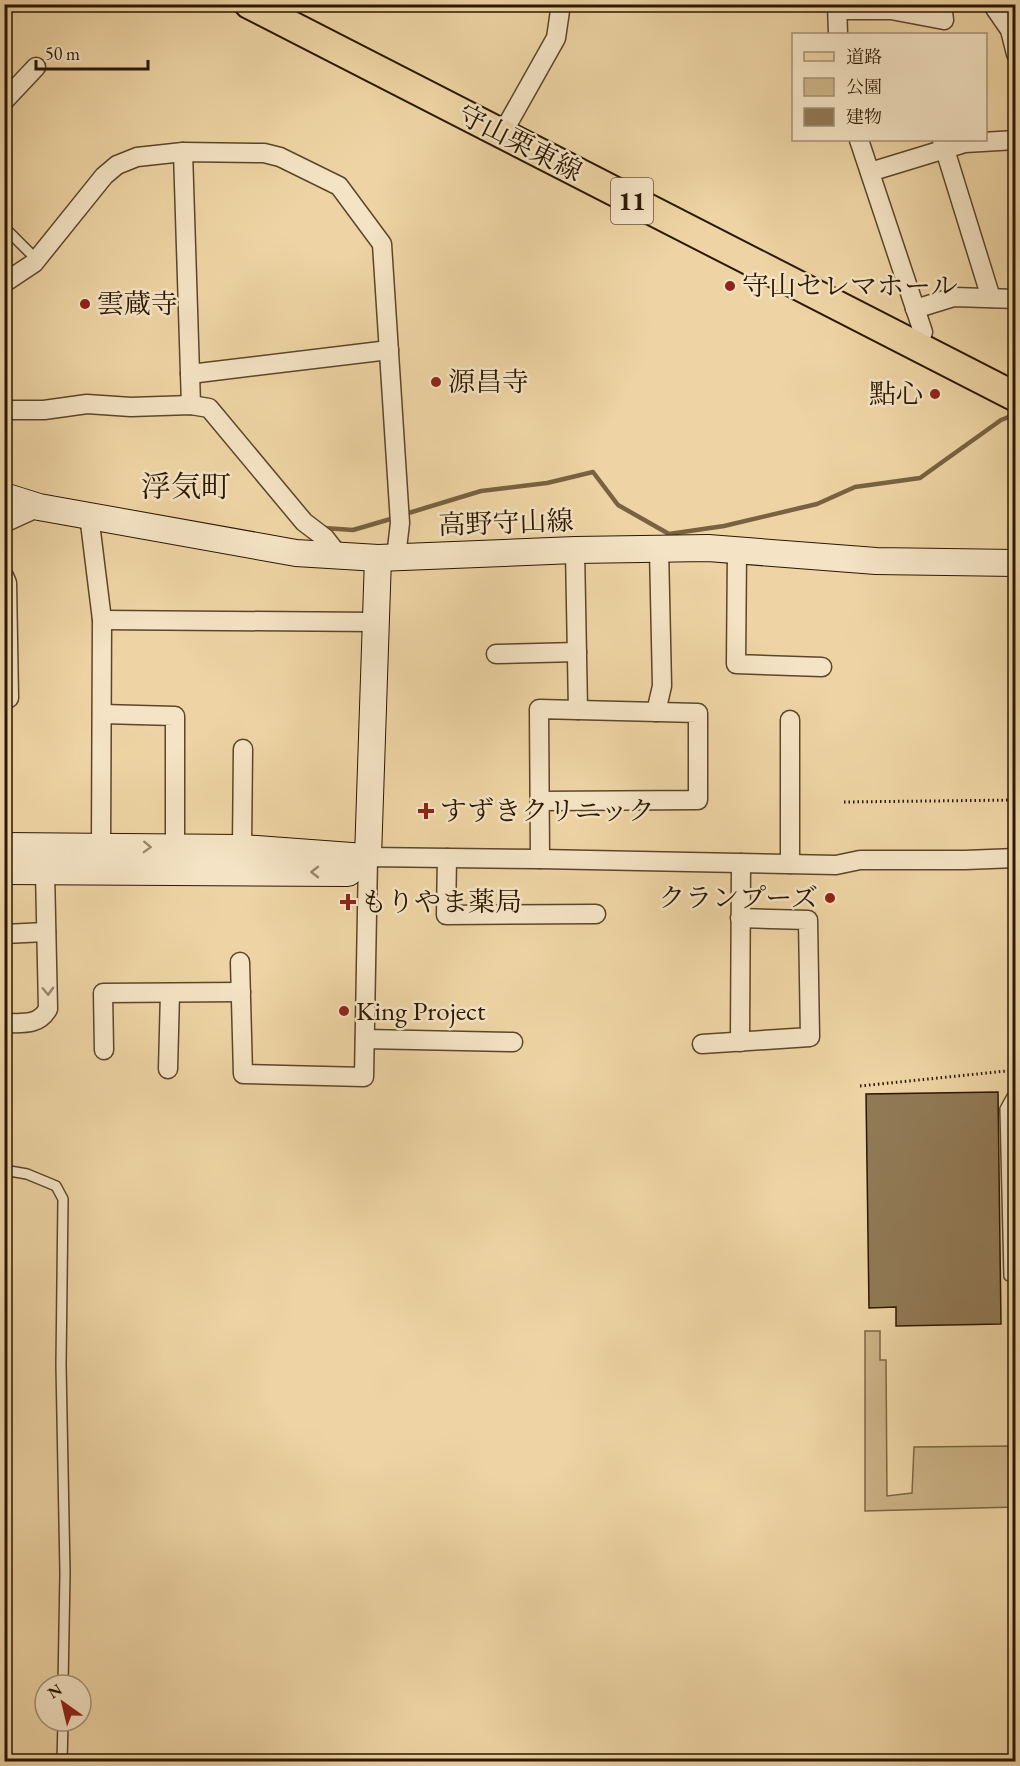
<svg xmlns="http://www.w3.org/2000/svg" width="1020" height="1766" viewBox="0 0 1020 1766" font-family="'EB Garamond','Noto Serif JP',serif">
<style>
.green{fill:#cdb488;stroke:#7c6644;stroke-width:1.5}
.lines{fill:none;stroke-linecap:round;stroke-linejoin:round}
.stream{stroke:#786241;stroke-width:4.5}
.building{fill:#907955;stroke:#2b1700;stroke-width:1.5}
.lane-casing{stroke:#5c4629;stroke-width:12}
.street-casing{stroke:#5c4629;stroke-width:21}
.secondary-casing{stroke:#2b1700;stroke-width:28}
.primary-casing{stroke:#2b1700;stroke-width:32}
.path{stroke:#2b1700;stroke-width:3;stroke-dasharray:1.5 3;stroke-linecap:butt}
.lane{stroke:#f4e3c4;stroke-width:9}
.street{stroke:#f4e3c4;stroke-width:18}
.secondary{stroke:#f4e3c4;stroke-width:26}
.primary{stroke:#eed4a4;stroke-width:28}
.oneway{stroke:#9a876c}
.poi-dot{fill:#8f2418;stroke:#f4e3c4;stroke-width:2}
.labels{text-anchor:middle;stroke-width:5;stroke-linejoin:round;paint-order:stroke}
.shield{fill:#f4e3c4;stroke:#67543b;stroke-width:1.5}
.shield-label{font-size:26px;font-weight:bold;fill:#2b1700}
.street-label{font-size:27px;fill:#2b1700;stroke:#f4e3c4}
.poi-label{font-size:27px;fill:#2b1700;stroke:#f4e3c4;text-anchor:start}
.quarter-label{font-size:30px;fill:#2b1700;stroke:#f4e3c4}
</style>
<rect width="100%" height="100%" fill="#eed4a4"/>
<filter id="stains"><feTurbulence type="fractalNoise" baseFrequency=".00333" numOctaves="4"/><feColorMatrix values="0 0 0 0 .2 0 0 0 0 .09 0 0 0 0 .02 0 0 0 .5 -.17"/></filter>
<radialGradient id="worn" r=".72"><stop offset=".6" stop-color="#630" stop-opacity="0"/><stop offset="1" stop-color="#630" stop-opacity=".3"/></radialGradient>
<!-- green -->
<path class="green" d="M865,1331H880V1360H886L887,1496L912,1493L914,1447L1015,1446V1507L865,1511Z"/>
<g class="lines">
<!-- stream -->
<g class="stream">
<path d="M402,515L481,491L547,483L593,472L618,505L669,534L724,526L817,504L855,487L920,478L1001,420L1016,414"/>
<path d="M324,528L353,530L394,518"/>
</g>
</g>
<!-- building -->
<g class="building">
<path d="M1013,1081H1016V1187Z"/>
<path d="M998,1092L1001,1324L896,1326V1307L869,1308L866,1094Z"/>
</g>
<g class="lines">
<defs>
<g id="lane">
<path d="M4,227L37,260"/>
<path d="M1016,1098H1011L1005,1109L1009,1276H1016"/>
<path d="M4,1170L27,1174L56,1186L63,1199L61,1365L65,1573L63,1685"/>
<path d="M62,1762L63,1721"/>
</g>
<g id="street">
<path d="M837,4L838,34"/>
<path d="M992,4L1010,30L1016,54"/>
<path d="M837,10H891L944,20L942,4"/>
<path d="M4,101L36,67"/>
<path d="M502,134L556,38L561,4"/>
<path d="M859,140L923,332L917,346"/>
<path d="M942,140L991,298"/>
<path d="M183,152L191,405"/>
<path d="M870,172L965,143L1016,140"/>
<path d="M4,283L34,263L104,176L117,165L137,157L183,152L264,153L280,157L339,186L382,244L400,523L396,557"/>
<path d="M915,309L954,297L1016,299"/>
<path d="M190,374L389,350"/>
<path d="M4,410H44L87,404L131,407L191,405L209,408L304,522L325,538L339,556"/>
<path d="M89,515L102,620L101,846"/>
<path d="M4,523L39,507"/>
<path d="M575,550L578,710"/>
<path d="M737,550L736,664L822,667"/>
<path d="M4,576L7,583L9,698"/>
<path d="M102,620L375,622"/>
<path d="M496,654L577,652"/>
<path d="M656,712L662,686L659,549"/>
<path d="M102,714L175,716V848"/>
<path d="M790,720V864"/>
<path d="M242,848L243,749"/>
<path d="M447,858L446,915L596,914"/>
<path d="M540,859L836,865L860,860H965L1016,858"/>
<path d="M4,934L46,932"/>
<path d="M240,962L243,1074L364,1077L368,857L540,859L539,709L698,713V800L541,801"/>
<path d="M4,1023C23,1023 38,1026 48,1009L45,872"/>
<path d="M365,1039L513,1042"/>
<path d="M740,1042L741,863"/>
<path d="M702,1044L810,1037L808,920L740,918"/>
<path d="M104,1050L103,993L241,992"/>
<path d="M168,1069L170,993"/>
</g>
<g id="secondary">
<path d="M4,496L39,507L296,553L378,558L575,550L708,548L876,561L1016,563"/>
<path d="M4,846L242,848L365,857"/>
<path d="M368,857L378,558"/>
<path d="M4,871L348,873L368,857"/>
</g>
<path id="primary" d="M249,4L1016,397"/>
</defs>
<!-- lane casing -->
<use href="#lane" class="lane-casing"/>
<!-- street casing -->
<use href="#street" class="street-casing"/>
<!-- secondary casing -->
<use href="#secondary" class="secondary-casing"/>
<!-- primary casing -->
<use href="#primary" class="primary-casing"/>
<!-- path -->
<g class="path">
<path d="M844,802L1016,800"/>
<path d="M860,1086L1016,1070"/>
</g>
<!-- lane -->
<use href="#lane" class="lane"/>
<!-- street -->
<use href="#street" class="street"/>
<!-- secondary -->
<use href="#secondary" class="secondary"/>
<!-- primary -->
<use href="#primary" class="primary"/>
</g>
<!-- one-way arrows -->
<defs><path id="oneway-chevron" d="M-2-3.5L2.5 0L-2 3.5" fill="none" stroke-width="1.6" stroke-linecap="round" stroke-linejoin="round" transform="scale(1.5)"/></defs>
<g class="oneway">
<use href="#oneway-chevron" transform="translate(147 847) rotate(2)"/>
<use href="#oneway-chevron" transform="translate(315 872) rotate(-180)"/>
<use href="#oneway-chevron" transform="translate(48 991) rotate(88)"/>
</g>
<!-- markers -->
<g class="poi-dot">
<circle cx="730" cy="286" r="6"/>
<circle cx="85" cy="304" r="6"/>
<circle cx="436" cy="382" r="6"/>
<circle cx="935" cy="394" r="6"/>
<path d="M423 802h6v6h6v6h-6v6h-6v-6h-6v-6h6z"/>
<circle cx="830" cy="898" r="6"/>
<path d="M345 893h6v6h6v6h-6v6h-6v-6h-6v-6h6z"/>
<circle cx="344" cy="1011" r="6"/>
</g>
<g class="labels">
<!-- shield labels -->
<rect class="shield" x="611" y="178" width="42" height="46" rx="4.5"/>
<g class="shield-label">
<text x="632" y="210">11</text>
</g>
<!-- street labels -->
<g class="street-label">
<text transform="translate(520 143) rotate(27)" y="9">守山栗東線</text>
<text transform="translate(506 523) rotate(-2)" y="9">高野守山線</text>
</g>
<!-- poi labels -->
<g class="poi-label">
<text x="742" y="295">守山セレマホール</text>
<text x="97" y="313">雲蔵寺</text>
<text x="448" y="391">源昌寺</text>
<text x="923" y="403" text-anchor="end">點心</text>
<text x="440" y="820">すずきクリニック</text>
<text x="818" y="907" text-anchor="end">クランプーズ</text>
<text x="360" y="911">もりやま薬局</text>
<text x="356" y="1020">King Project</text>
</g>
<!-- quarter labels -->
<g class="quarter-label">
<text x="186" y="497">浮気町</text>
</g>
</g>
<!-- margin -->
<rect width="1020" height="1766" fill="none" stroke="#eed4a4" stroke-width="24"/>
<rect x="6" y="6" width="1008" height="1754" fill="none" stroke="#2b1700" stroke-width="3"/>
<rect x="12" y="12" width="996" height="1742" fill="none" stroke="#2b1700" stroke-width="1.5"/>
<!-- legend -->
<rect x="792" y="33" width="195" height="108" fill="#f4e3c4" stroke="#a49176" stroke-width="1.5"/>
<rect x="804" y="52" width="30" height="9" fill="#eed4a4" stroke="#a49176" stroke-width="1.5"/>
<text x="846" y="63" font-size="18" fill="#2b1700">道路</text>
<rect x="804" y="78" width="30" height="18" fill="#cdb488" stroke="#a49176" stroke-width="1.5"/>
<text x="846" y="93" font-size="18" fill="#2b1700">公園</text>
<rect x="804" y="108" width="30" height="18" fill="#907955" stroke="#a49176" stroke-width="1.5"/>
<text x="846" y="123" font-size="18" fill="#2b1700">建物</text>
<!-- north arrow -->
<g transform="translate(63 1703) rotate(326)"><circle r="28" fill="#f4e3c4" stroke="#a49176" stroke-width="1.5"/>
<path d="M0-4.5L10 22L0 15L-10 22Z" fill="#8f2418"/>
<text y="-9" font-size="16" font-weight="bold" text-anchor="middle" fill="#2b1700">N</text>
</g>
<!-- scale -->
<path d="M36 60v9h112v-9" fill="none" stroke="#2b1700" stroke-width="3"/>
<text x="45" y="60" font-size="18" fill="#2b1700" stroke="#f4e3c4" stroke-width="4.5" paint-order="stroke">50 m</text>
<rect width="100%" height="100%" filter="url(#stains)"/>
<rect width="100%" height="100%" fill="url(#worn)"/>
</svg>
